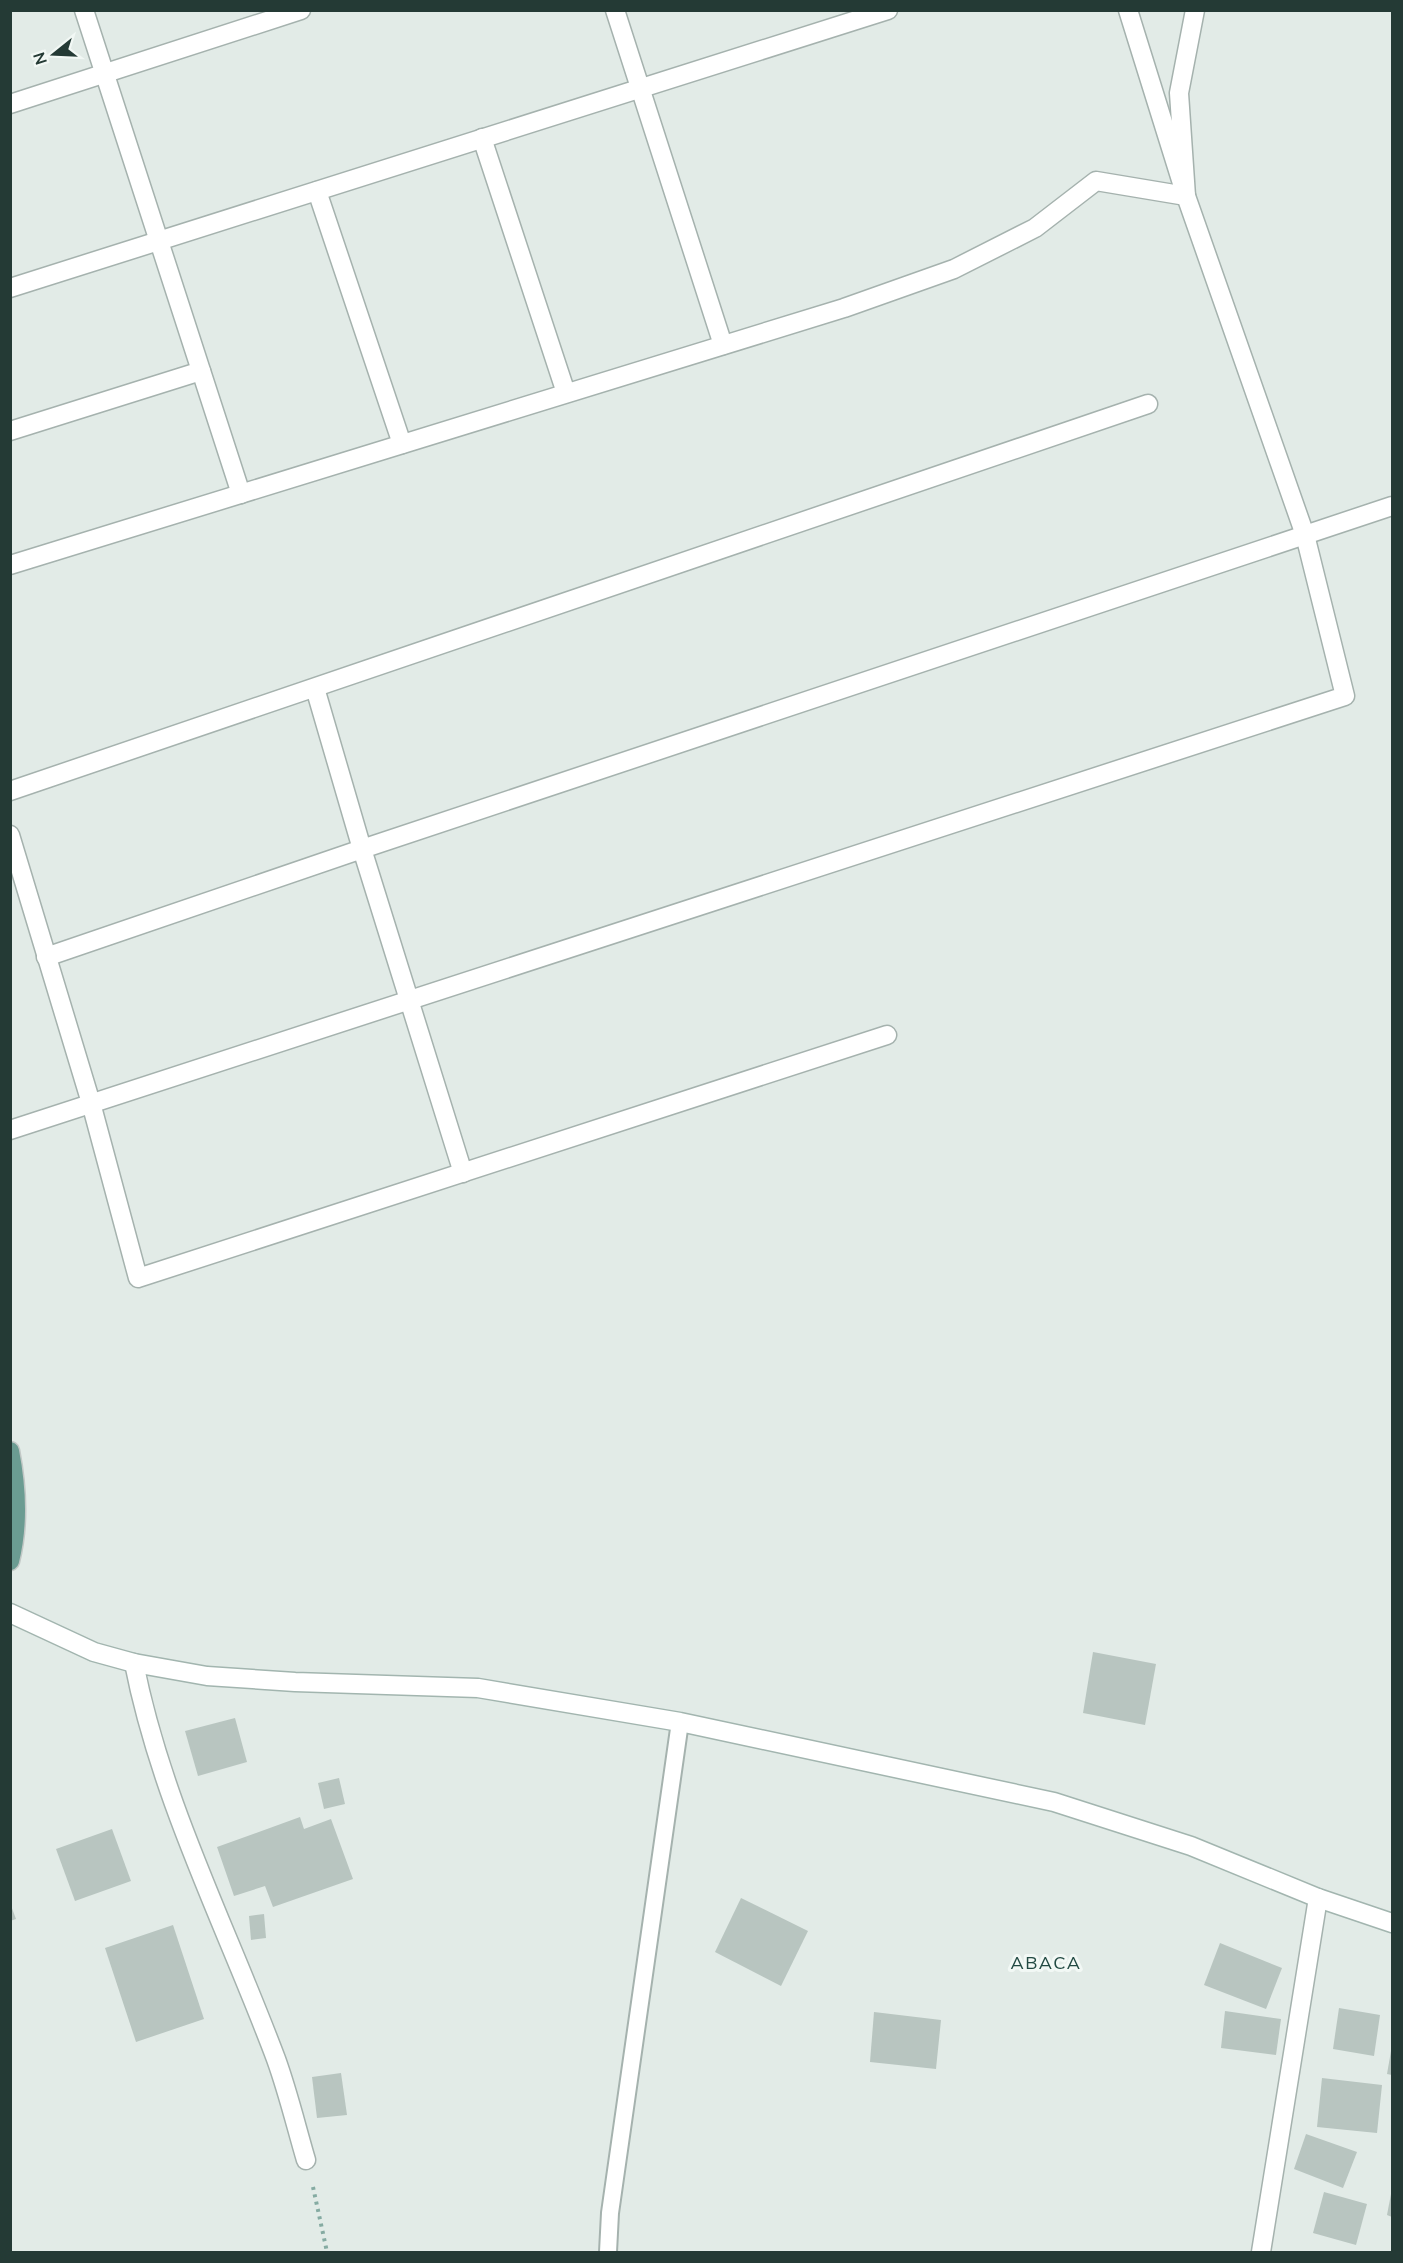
<svg xmlns="http://www.w3.org/2000/svg" width="1403" height="2263" viewBox="0 0 1403 2263" font-family="Mulish,sans-serif">
<style>
.building{fill:#b8c5c0}
.lines{fill:none;stroke-linecap:round;stroke-linejoin:round}
.lane-casing{stroke:#a5b2ae;stroke-width:20}
.street-casing{stroke:#a5b2ae;stroke-width:21}
.secondary-casing{stroke:#a2b5af;stroke-width:21}
.primary-casing{stroke:#c2c8c6;stroke-width:21}
.path{stroke:#85aba2;stroke-width:4;stroke-dasharray:3 4.5;stroke-linecap:butt}
.lane{stroke:#fff;stroke-width:16}
.street{stroke:#fff;stroke-width:18}
.secondary{stroke:#fff;stroke-width:18}
.primary{stroke:#6b9c92;stroke-width:18}
.labels{text-anchor:middle;stroke-width:6;stroke-linejoin:round;paint-order:stroke}
.neighbourhood-label{font-size:18px;letter-spacing:1.5px;fill:#224a43;stroke:#f2f8f5}
</style>
<rect width="100%" height="100%" fill="#e2ebe7"/>
<!-- building -->
<g class="building">
<path d="M1093,1652L1156,1664L1145,1725L1083,1713Z"/>
<path d="M235,1718L247,1762L198,1776L185,1731Z"/>
<path d="M339,1778L345,1804L324,1809L318,1783Z"/>
<path d="M300,1817L304,1829L331,1819L353,1879L273,1907L265,1886L234,1896L217,1847Z"/>
<path d="M112,1829L131,1881L75,1901L56,1849Z"/>
<path d="M741,1898L808,1931L781,1986L715,1952Z"/>
<path d="M10,1903L16,1919L10,1921Z"/>
<path d="M264,1914L266,1938L251,1940L249,1916Z"/>
<path d="M173,1925L204,2019L136,2042L105,1948Z"/>
<path d="M1220,1943L1282,1968L1266,2009L1204,1985Z"/>
<path d="M1339,2008L1380,2015L1374,2056L1333,2049Z"/>
<path d="M1225,2011L1281,2019L1276,2055L1221,2048Z"/>
<path d="M874,2012L941,2020L936,2069L870,2062Z"/>
<path d="M1391,2051H1392V2075L1387,2074Z"/>
<path d="M341,2073L347,2115L317,2118L312,2077Z"/>
<path d="M1322,2078L1382,2085L1377,2133L1317,2127Z"/>
<path d="M1306,2134L1357,2152L1343,2188L1294,2169Z"/>
<path d="M1324,2192L1367,2204L1356,2245L1313,2233Z"/>
<path d="M1391,2194H1392V2217L1387,2215Z"/>
</g>
<g class="lines">
<defs>
<path id="lane" d="M608,2252L610,2213L680,1722"/>
<g id="street">
<path d="M84,10L241,494"/>
<path d="M615,10L723,345"/>
<path d="M10,104L301,10"/>
<path d="M482,138L566,393"/>
<path d="M317,191L402,444"/>
<path d="M10,288L888,10"/>
<path d="M10,431L201,371"/>
<path d="M10,565L844,308L954,269L1035,228L1096,181L1186,196L1179,93L1195,10"/>
<path d="M315,688L362,849L463,1173"/>
<path d="M10,791L1148,404"/>
<path d="M10,835L91,1103L138,1278L887,1035"/>
<path d="M46,957L362,849L1392,506"/>
<path d="M10,1130L1345,696L1305,535L1186,196L1128,10"/>
<path d="M134,1663C161,1801 227,1928 276,2059C288,2092 296,2126 306,2160"/>
<path d="M1261,2252L1318,1898"/>
</g>
<path id="secondary" d="M10,1613L94,1652L134,1663L207,1676L295,1682L478,1688L680,1722L1054,1802L1191,1846L1318,1898L1392,1923"/>
<path id="primary" d="M10,1451C17,1487 19,1525 10,1561"/>
</defs>
<!-- lane casing -->
<use href="#lane" class="lane-casing"/>
<!-- street casing -->
<use href="#street" class="street-casing"/>
<!-- secondary casing -->
<use href="#secondary" class="secondary-casing"/>
<!-- primary casing -->
<use href="#primary" class="primary-casing"/>
<!-- path -->
<path class="path" d="M313,2187L327,2252"/>
<!-- lane -->
<use href="#lane" class="lane"/>
<!-- street -->
<use href="#street" class="street"/>
<!-- secondary -->
<use href="#secondary" class="secondary"/>
<!-- primary -->
<use href="#primary" class="primary"/>
</g>
<g class="labels">
<!-- neighbourhood labels -->
<g class="neighbourhood-label">
<text x="1046" y="1969">ABACA</text>
</g>
</g>
<!-- border -->
<rect width="1403" height="2263" fill="none" stroke="#243a35" stroke-width="24"/>
<!-- north arrow -->
<g transform="translate(54 54) rotate(252)" stroke="#f2f8f5" stroke-width="4.5" paint-order="stroke">
<path d="M0-4.5L10 22L0 15L-10 22Z" fill="#243a35"/>
<text y="-9" font-size="16" font-weight="bold" text-anchor="middle" fill="#243a35">N</text>
</g>
</svg>
